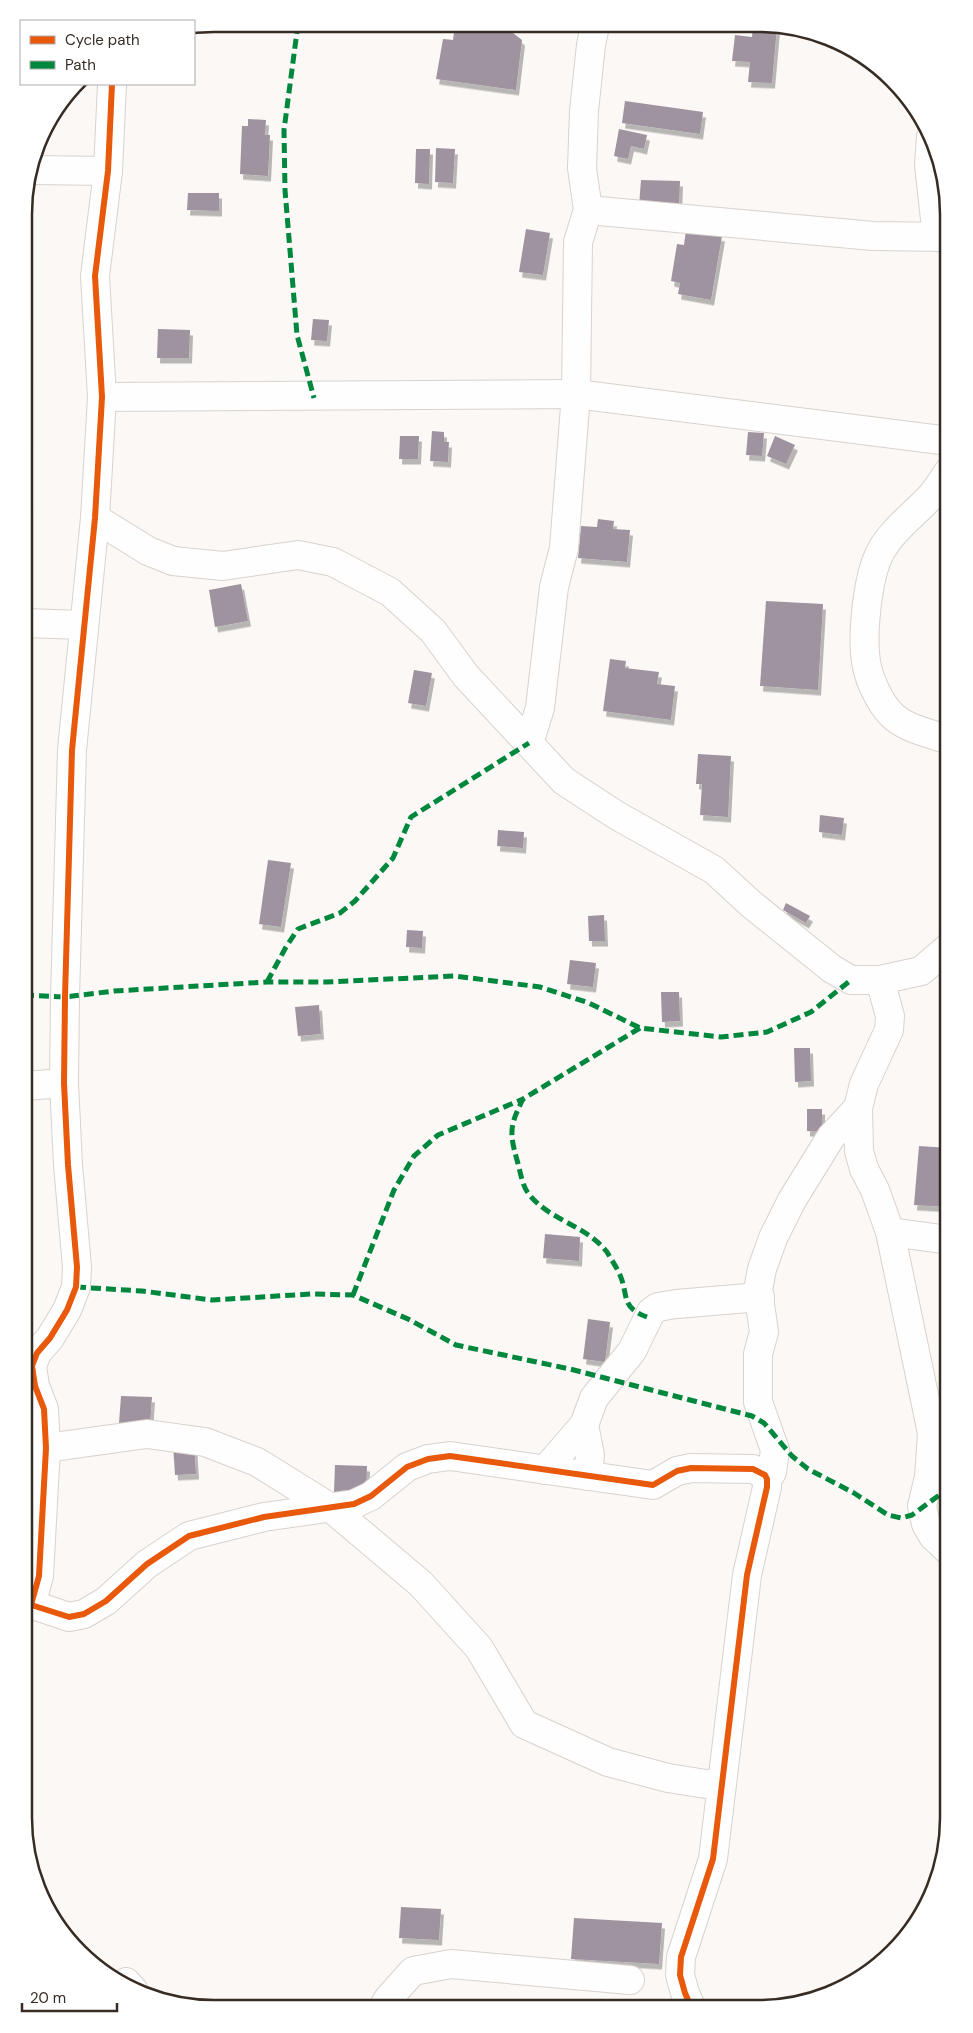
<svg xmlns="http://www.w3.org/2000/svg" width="973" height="2033" viewBox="0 0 973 2033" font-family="'DM Sans',sans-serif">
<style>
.building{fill:#9e939f;filter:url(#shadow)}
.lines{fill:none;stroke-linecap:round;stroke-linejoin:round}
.minor-casing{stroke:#d9d2cd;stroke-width:30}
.minor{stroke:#fefefe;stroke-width:28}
.quiet{stroke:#00873e;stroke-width:5;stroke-dasharray:10 5;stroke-linecap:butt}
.cycleway-casing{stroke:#fff;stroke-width:9}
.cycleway{stroke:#e8590c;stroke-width:6}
.rim{fill:none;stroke:#362c23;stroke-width:2.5}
</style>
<defs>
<filter id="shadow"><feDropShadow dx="3" dy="5.5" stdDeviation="0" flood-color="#0004"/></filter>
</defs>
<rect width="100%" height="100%" fill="#fbf8f5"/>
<!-- building -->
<g class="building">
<path d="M455,25L504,26L522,40L516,90L436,79L443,39L453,40Z"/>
<path d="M753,27H777L772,83L748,82L750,62L732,61L735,35L752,37Z"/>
<path d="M625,101L703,112L700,134L622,123Z"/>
<path d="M248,119L266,120L265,135H270L268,176L240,174L242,126H248Z"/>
<path d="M619,129L647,135L644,149L631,146L628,159L614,156Z"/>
<path d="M436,148L455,149L453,183L435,182Z"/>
<path d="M416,149H430L429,184L415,183Z"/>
<path d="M641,180L680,181L679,207L639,206Z"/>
<path d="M188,193H219V211L187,210Z"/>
<path d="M526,229L550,233L543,275L519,272Z"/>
<path d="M686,230L722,236L711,300L678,294L680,283L671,281L677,244L684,245Z"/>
<path d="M313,319L329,320L327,341L311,340Z"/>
<path d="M158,329L190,330L189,358H157Z"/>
<path d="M432,431L444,432V442H449L448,462L430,461Z"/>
<path d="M748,432L764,433L762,456L746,455Z"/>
<path d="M400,436H419L418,459H399Z"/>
<path d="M775,436L795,445L786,464L767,456Z"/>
<path d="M598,519L614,521L613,529L630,530L627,562L578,558L581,526L597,527Z"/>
<path d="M241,584L248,621L215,627L209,590Z"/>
<path d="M766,601L823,604L818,690L760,686Z"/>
<path d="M610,659L626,661L625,668L659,672L657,684L675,686L671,720L603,711Z"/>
<path d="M414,670L432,673L426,706L408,703Z"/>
<path d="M698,754L731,756L728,817L700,815L702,784H696Z"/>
<path d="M820,815L844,818L842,835L819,832Z"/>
<path d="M498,830L524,832L523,848L497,846Z"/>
<path d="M268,860L291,863L281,927L259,924Z"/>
<path d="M786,903L810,916L806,923L783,910Z"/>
<path d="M604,915L605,941H589L588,916Z"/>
<path d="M407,930L423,931L422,948L406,947Z"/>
<path d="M570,960L596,963L593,987L567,984Z"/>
<path d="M661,992H679L680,1021L662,1022Z"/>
<path d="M319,1005L321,1034L298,1036L295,1007Z"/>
<path d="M794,1048H810L811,1081L795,1082Z"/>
<path d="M807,1109H822V1132L807,1131Z"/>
<path d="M919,1146L949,1148V1207L914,1205Z"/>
<path d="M545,1234L580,1237L579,1261L543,1258Z"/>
<path d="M588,1319L610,1322L605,1362L583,1359Z"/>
<path d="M121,1396L152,1397L150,1425L119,1423Z"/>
<path d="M948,1430H949V1455H945Z"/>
<path d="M194,1442L196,1474L175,1475L173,1444Z"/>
<path d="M335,1465L367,1466L366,1493L334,1492Z"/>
<path d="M401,1907L441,1909L439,1940L399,1938Z"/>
<path d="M574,1918L662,1923L659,1964L571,1959Z"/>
<path d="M552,2000L633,2008V2009H551Z"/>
</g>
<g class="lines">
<defs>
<g id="minor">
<path d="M931,136L929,165L937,237"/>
<path d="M33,170L108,171"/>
<path d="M588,210L873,236L949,237"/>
<path d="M102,397L576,394L949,441"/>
<path d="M95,518L148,551L173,561L223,566L298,555L333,562L390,592L433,631L466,676L564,781L616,815L714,870L751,904L832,969L851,980H880L921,971L949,947"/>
<path d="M24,623L83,625"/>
<path d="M949,740C930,733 905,729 891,714C880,703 870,681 867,667C861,639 867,576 881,551C893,529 915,514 932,495C938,488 943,479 949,471"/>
<path d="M529,743L540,708L554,587L564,548L576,394L578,242L588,210L582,168L584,111L591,45L595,26"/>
<path d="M880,980L890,1016L889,1030L864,1084L858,1108L859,1151L864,1169L875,1190L890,1232L932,1433L929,1477L922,1506L926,1524L933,1536L949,1551"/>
<path d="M24,1086L64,1083"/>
<path d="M890,1232L949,1240"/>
<path d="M584,1425L590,1455L588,1476"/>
<path d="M46,1448L147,1434L205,1442L257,1462L331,1508L421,1584L479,1648L524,1724L608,1762L668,1778L706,1784L722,1783"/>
<path d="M545,1470L584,1425L594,1398L632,1351L651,1312L658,1307L676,1304L760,1297"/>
<path d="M767,1479L772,1472L775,1450L758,1402V1354L764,1332L758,1290L762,1269L773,1238L792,1200L831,1137L858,1108"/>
<path d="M24,1602L69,1617L84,1614L106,1601L147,1564L189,1536L264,1517L354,1504L371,1496L407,1467L428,1459L450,1456L653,1485L677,1471L691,1468L753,1469L765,1475L767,1479V1487L747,1575L713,1859L681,1957L680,1975L685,1993L692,2009"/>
<path d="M31,1605L39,1576L46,1448L44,1409L35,1386L32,1366L37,1353L50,1338L67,1310L76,1287L77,1267L68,1165L64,1083L65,997L72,750L95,518L102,397L95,276L108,171L112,84"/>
<path d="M126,1982L134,1991"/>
<path d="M383,2008L388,1999L413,1971L451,1964L630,1980"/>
</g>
</defs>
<!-- minor casing -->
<use href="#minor" class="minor-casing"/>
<!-- minor -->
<use href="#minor" class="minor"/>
<!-- quiet -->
<g class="quiet">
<path d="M298,24L284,130L285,190L297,335L314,398"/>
<path d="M267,982L286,947L298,929L340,913L355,901L393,858L411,817L529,743"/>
<path d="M24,995L65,997L114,991L267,982H326L455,976L540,987L589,1003L640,1028L721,1037L767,1032L811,1012L851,980"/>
<path d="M640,1028L523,1099C510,1125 509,1132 517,1160C520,1170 522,1185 528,1193C548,1220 586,1225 607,1252C611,1259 617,1268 620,1275C629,1296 620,1307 647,1317"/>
<path d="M76,1287L142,1291L212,1300L311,1294L353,1295L408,1319L456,1345L570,1369L752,1416L764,1423L792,1456L808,1469L854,1493L888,1515L901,1518L912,1515L949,1488"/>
<path d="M353,1295L394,1190L414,1156L438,1135L523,1099"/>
<path d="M24,1652L31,1605"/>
</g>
<defs>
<g id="cycleway">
<path d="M25,1603L69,1617L84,1614L106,1601L147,1564L189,1536L264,1517L354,1504L371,1496L407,1467L428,1459L450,1456L653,1485L677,1471L691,1468L753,1469L765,1475L767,1479V1487L747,1575L713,1859L681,1957L680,1975L685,1993L692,2009"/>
<path d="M31,1605L39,1576L46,1448L44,1409L35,1386L32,1366L37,1353L50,1338L67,1310L76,1287L77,1267L68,1165L64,1083L65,997L72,750L95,518L102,397L95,276L108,171L112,84"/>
</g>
</defs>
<!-- cycleway casing -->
<use href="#cycleway" class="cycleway-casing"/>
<!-- cycleway -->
<use href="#cycleway" class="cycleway"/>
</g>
<!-- crop -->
<path d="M0 0H973V2033H0ZM214 32H758A182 182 0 0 1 940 214V1818A182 182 0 0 1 758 2000H214A182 182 0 0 1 32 1818V214A182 182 0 0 1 214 32Z" fill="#fff" fill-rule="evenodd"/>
<path class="rim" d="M214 32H758A182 182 0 0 1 940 214V1818A182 182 0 0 1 758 2000H214A182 182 0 0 1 32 1818V214A182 182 0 0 1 214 32Z"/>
<!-- legend -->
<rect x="20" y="20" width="175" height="65" fill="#ffffff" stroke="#afaba7"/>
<rect x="30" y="36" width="25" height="8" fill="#e8590c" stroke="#afaba7"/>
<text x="65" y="45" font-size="15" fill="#362c23">Cycle path</text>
<rect x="30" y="61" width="25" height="8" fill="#00873e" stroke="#afaba7"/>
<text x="65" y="70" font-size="15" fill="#362c23">Path</text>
<!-- scale -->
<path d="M22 2003v8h95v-8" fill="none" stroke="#362c23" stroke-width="2.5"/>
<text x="30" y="2003" font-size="15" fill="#362c23" stroke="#ffffff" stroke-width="4" paint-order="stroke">20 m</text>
</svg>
